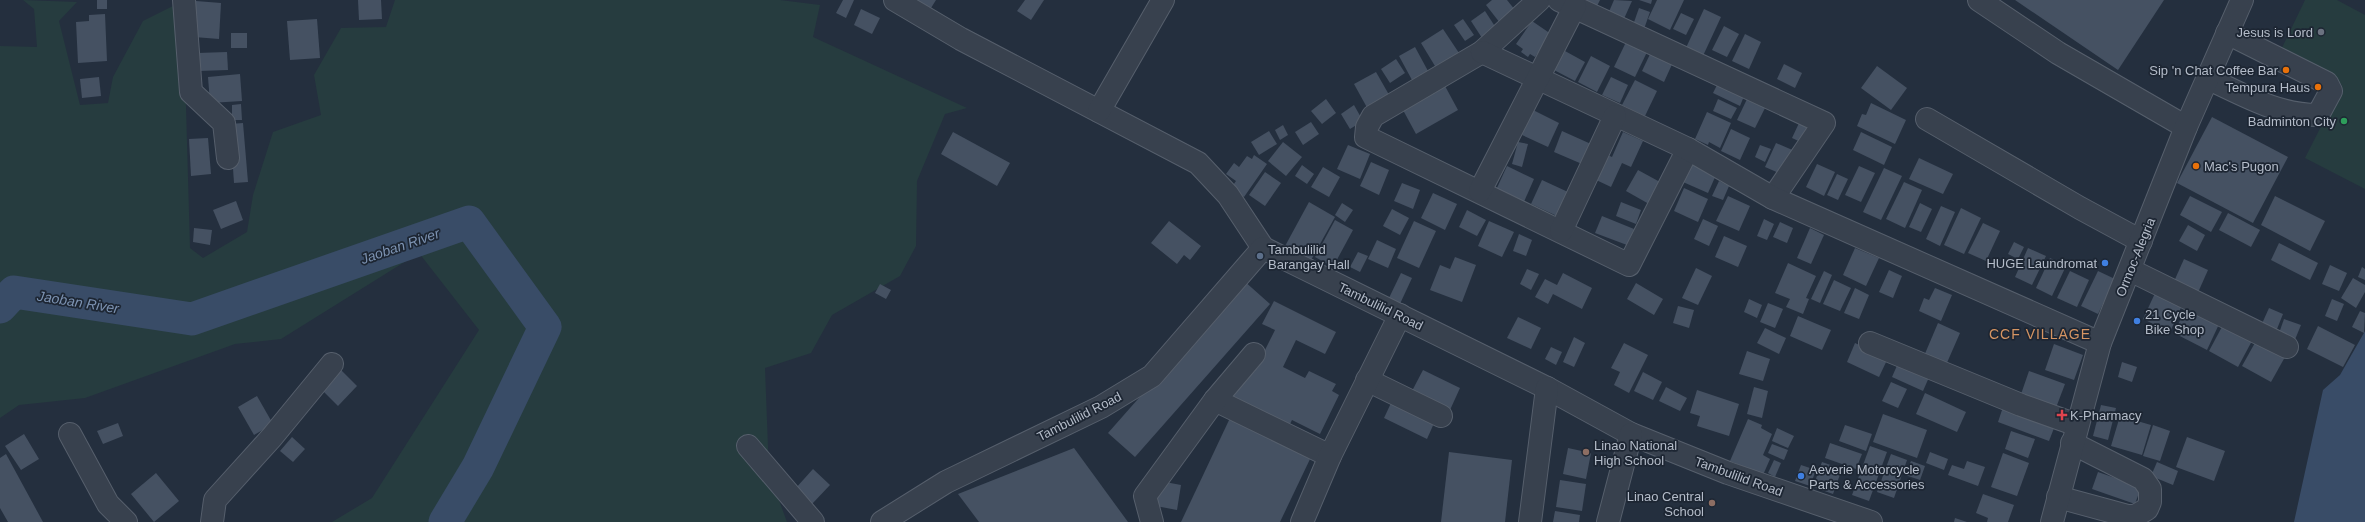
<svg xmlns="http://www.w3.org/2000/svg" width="2365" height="522" viewBox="0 0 2365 522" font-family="Arial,sans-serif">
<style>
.green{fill:#263c3f}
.water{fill:#394c67}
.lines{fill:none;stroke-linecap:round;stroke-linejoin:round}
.river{stroke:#394c67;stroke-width:33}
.building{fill:#455162}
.minor-casing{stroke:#565f6c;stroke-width:24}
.minor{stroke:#38414e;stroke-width:22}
.worship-dot{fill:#6b7280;stroke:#1d2633;stroke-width:1.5}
.food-dot{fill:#e8710a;stroke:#1d2633;stroke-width:1.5}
.leisure-dot{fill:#2e9e5b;stroke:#1d2633;stroke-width:1.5}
.service-dot{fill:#5c6f8a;stroke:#1d2633;stroke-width:1.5}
.shop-dot{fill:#3f7fe0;stroke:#1d2633;stroke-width:1.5}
.health-dot{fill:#e0444e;stroke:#1d2633;stroke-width:1.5}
.education-dot{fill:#8d6e63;stroke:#1d2633;stroke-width:1.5}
.labels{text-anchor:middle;stroke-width:3.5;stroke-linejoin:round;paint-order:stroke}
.poi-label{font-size:13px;fill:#b4bcc9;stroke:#1d2633;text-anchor:end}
.street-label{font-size:13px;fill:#b4bcc9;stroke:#1d2633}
.water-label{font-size:14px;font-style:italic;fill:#7c92b1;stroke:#1d2633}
.neighbourhood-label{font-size:14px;letter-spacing:1px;fill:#d59563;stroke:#1d2633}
</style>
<rect width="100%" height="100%" fill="#242f3e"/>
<!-- green -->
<g class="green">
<path d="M23,0L77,2L59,21L80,105L108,103L113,77L143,21L183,1L190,248L203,258L247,232L253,195L273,132L321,115L314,75L341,28L386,27L395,0H780L820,5L813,37L967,108L945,114L917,181L916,246L900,276L832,315L811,353L765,368L769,473L787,522H332L372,498L479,330L419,253L281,339L235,344L85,398L19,405L0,418V46L37,47L34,9Z"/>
<path d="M2305,0H2337L2365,15V189L2305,158L2342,85L2279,54Z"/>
</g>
<!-- water -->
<path class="water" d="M2365,331V522H2294L2323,390L2340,375Z"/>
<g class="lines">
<!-- river -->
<path class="river" d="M0,307L14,292L192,319L469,222L545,327L478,467L445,522"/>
</g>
<!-- building -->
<g class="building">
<rect x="97" y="0" width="10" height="9"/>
<path d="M358,0H381L382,19L359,20Z"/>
<path d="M843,0H854L846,18L836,13Z"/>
<path d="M917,0H936L931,8Z"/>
<path d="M1025,0H1044L1031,20L1017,11Z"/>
<path d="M1492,0H1507L1515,10L1500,23L1486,5Z"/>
<path d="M1585,0H1600L1597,6Z"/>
<path d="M1614,0L1632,1L1623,21L1608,14Z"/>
<path d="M1639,0H1652L1651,4Z"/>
<path d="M1657,0H1684L1670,30L1648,19Z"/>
<path d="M2015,0H2164L2118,70Z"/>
<path d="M196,1L221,3L219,39L194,37Z"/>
<path d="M1639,8L1650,12L1644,29L1633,25Z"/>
<path d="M861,9L880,18L872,34L854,25Z"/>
<path d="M1704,9L1721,17L1702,58L1685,50Z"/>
<path d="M1485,11L1496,28L1482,38L1471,21Z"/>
<path d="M1681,13L1694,19L1686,35L1673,29Z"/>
<path d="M105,14L107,61L78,63L76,22L89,21V15Z"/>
<path d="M317,19L320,58L290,60L287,21Z"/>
<path d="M1463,19L1474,35L1465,41L1454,25Z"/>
<path d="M1532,21L1551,34L1535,57L1530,54L1528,57L1521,52L1523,49L1516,44Z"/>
<path d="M1724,26L1739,34L1727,57L1712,50Z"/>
<path d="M1443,29L1461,56L1438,71L1421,43Z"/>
<rect x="231" y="33" width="16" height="15"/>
<path d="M1745,34L1761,42L1749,69L1732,61Z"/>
<path d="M1627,40L1648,50L1635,77L1614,67Z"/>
<path d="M1415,47L1428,71L1412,80L1399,56Z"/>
<path d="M1652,50L1674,60L1664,82L1642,71Z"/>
<path d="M1565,51L1585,62L1575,81L1554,70Z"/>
<path d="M227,52L228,70L198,71L197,53Z"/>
<path d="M1591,56L1610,66L1597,92L1578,82Z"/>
<path d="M1396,59L1405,73L1390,83L1381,69Z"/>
<path d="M1784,64L1802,73L1795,88L1777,79Z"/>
<path d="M1877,66L1907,88L1891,110L1861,88Z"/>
<path d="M1376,72L1392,100L1370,113L1354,84Z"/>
<path d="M240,74L242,101L210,103L208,77Z"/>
<path d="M99,77L101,96L82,98L80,79Z"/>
<path d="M1611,77L1628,85L1620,103L1602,95Z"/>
<path d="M1720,79L1746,91L1740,106L1713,93Z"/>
<path d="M1635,80L1657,91L1645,116L1622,105Z"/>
<path d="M1445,86L1458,110L1416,134L1403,110Z"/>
<path d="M1326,99L1336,113L1322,124L1311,111Z"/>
<path d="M1718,99L1737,108L1731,119L1713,111Z"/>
<path d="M1747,99L1765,108L1755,128L1737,120Z"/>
<path d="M1871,103L1906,120L1895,144L1857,126L1862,114L1866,115Z"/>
<path d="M241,104L242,120H232V105Z"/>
<path d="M1354,105L1363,121L1350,129L1341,114Z"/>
<path d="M1533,110L1559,123L1548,147L1522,135Z"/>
<path d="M1707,112L1731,123L1720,148L1709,142L1708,145L1695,139Z"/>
<path d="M2212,117L2288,157L2253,223L2177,183Z"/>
<path d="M1311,122L1319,134L1303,145L1295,132Z"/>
<path d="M243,123L248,182L234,183L230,124Z"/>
<path d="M1799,123L1812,129L1805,144L1792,138Z"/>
<path d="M1283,125L1288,135L1280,140L1275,130Z"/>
<path d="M1731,129L1750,138L1740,160L1721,151Z"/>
<path d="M1269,131L1277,144L1259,155L1251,142Z"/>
<path d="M1562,131L1591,144L1582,164L1554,152Z"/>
<path d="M953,132L1010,163L997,186L941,154Z"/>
<path d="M1623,132L1643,141L1631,167L1622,163L1611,187L1592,178L1603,153L1612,157Z"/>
<path d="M1861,132L1892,147L1884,165L1853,150Z"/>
<path d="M208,138L211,174L191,176L189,139Z"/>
<path d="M1283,142L1302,157L1286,176L1268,161Z"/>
<path d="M1518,142L1528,144L1522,167L1512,164Z"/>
<path d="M1776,143L1797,152L1786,176L1765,167Z"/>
<path d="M1348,145L1370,154L1360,179L1337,169Z"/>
<path d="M1760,145L1771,149L1765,162L1755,157Z"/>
<path d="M1254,155L1267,164L1244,197L1231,188L1236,181L1226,174L1234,163L1239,167L1247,156L1252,159Z"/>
<path d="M1919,158L1953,174L1943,194L1909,179Z"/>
<path d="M1371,162L1389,170L1379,195L1360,186Z"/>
<path d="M1691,164L1716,175L1708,193L1683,182Z"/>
<path d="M1817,164L1835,172L1824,196L1806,187Z"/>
<path d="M1302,165L1314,174L1307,184L1295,176Z"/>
<path d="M1507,166L1534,179L1523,204L1496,190Z"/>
<path d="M1859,166L1875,173L1861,202L1845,195Z"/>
<path d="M1323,167L1340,177L1329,197L1311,187Z"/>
<path d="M1884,168L1902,176L1881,220L1863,212Z"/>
<path d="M1638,170L1660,182L1649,204L1626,191Z"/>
<path d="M1265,172L1281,183L1265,206L1249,195Z"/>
<path d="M1837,174L1848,179L1838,200L1827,195Z"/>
<path d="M1542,180L1568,192L1557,216L1531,204Z"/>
<path d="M1719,181L1729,186L1723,200L1712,196Z"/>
<path d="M1904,182L1922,190L1905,228L1886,219Z"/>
<path d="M1402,183L1420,190L1413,209L1394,201Z"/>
<path d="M1684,188L1708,199L1698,222L1674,211Z"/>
<path d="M1433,193L1457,204L1445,230L1421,218Z"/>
<path d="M1728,196L1750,206L1739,231L1716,221Z"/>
<path d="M2190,196L2222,212L2211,232L2180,215Z"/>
<path d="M2275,196L2325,221L2310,251L2261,225Z"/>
<path d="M236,201L243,220L221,229L213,210Z"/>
<path d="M1309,202L1335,217L1310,262L1284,248Z"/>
<path d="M1621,202L1641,210L1636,224L1616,216Z"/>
<path d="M1342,203L1353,210L1345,222L1335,215Z"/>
<path d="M1920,203L1932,209L1921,232L1909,227Z"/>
<path d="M1941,206L1955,212L1940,246L1926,239Z"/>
<path d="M1961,208L1981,218L1964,254L1944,245Z"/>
<path d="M1392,209L1409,218L1400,235L1383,226Z"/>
<path d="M1467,210L1486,220L1477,236L1459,227Z"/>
<path d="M2228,213L2260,230L2251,247L2219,230Z"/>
<path d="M1602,216L1634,229L1627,245L1595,233Z"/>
<path d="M1703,219L1718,226L1709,246L1694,239Z"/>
<path d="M1764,219L1774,224L1767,240L1757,236Z"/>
<path d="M1335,220L1353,230L1333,267L1315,257Z"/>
<path d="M1169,221L1201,246L1190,260L1184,255L1177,264L1151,243Z"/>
<path d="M1414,221L1436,231L1419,268L1397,258Z"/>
<path d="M1489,221L1514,232L1502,257L1478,246Z"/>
<path d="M1780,222L1793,228L1787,243L1773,237Z"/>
<path d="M1983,223L2000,231L1986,261L1968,253Z"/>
<path d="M2188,225L2205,235L2197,251L2179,241Z"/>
<path d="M194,228L212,230L210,245L193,242Z"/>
<path d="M1810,228L1824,235L1811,264L1797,258Z"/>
<path d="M1519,234L1532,240L1526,256L1513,251Z"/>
<path d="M1724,236L1747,246L1738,267L1715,257Z"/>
<path d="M1377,240L1396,249L1388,268L1368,259Z"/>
<path d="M2014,242L2024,247L2018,259L2008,254Z"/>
<path d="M2279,243L2318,263L2310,280L2271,260Z"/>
<path d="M1855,248L1879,258L1866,286L1843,275Z"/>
<path d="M2028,248L2046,256L2032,285L2015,277Z"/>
<path d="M1358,252L1368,256L1360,272L1350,267Z"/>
<path d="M1455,257L1476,265L1462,302L1430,290L1440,265L1450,269Z"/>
<path d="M2050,258L2066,266L2052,296L2036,288Z"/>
<path d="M2184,259L2208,270L2196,297L2172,286Z"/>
<path d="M1788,263L1816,276L1806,298L1809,299L1803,314L1786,307L1790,299L1775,293Z"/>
<path d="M2330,265L2347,273L2339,291L2322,284Z"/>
<path d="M2362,267L2365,269V280L2358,277Z"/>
<path d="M1696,268L1712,276L1698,305L1682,298Z"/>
<path d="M1527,269L1539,274L1531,290L1520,284Z"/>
<path d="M1889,270L1902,276L1893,298L1879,292Z"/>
<path d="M1824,271L1832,275L1820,303L1811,299Z"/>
<path d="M2070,271L2089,280L2077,307L2057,298Z"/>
<path d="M2098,271L2115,279L2098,314L2081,306Z"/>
<path d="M1401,273L1412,278L1399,306L1388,300Z"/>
<path d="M1563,273L1592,288L1582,309L1553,294L1548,304L1535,297L1545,279L1557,285Z"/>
<path d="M2353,278L2365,285V292L2356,308L2341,298Z"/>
<path d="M1243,280L1270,304L1135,457L1108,433Z"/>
<path d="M1834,280L1851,288L1840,311L1823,304Z"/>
<path d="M1636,283L1663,299L1654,315L1627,299Z"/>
<path d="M880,284L891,290L886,299L875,293Z"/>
<path d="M1855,288L1869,295L1859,319L1844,313Z"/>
<path d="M1935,288L1952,295L1941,321L1919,311L1924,298L1929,300Z"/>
<path d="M2157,289L2184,301L2170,332L2143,319Z"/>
<path d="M1749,299L1762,305L1757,318L1744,312Z"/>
<path d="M2332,299L2344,304L2337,321L2325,316Z"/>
<path d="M1274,301L1336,332L1325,354L1296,340L1283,367L1305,378L1309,371L1336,384L1332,391L1339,395L1320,434L1292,420L1289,426L1230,397L1245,367L1254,372L1275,330L1262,324Z"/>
<path d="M1768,303L1783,309L1775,328L1760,322Z"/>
<path d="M1678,306L1694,310L1689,328L1673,323Z"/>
<path d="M2187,306L2220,322L2207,350L2174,333Z"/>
<path d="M2269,308L2283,314L2275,334L2260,328Z"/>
<path d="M2360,311L2365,313L2364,333L2352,327Z"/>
<path d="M1798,316L1831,330L1822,350L1790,336Z"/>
<path d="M1518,317L1541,328L1531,349L1507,338Z"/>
<path d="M2284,319L2301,325L2294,342L2278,336Z"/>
<path d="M1938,323L1960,333L1946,365L1924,356Z"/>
<path d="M2224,323L2253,339L2238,367L2209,351Z"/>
<path d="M2318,326L2355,345L2343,367L2307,349Z"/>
<path d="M1765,328L1786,338L1779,354L1757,343Z"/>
<path d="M1574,337L1585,343L1574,367L1563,362Z"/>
<path d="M2256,341L2285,357L2271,382L2242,366Z"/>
<path d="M1624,343L1648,355L1629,393L1614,385L1620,372L1611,368Z"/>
<path d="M1855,343L1888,358L1879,377L1847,362Z"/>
<path d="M2054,344L2083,355L2074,380L2045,370Z"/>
<path d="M1551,347L1562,352L1556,365L1545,359Z"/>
<path d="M1747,351L1770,359L1763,381L1739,374Z"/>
<path d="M1899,361L1930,375L1923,391L1892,377Z"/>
<path d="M2122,362L2137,367L2132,382L2118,377Z"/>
<path d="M339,368L357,386L338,406L320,388Z"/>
<path d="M1423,370L1460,388L1450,410L1412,391Z"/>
<path d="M2029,371L2065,384L2054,413L2019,400Z"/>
<path d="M1643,372L1662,382L1653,400L1634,391Z"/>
<path d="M1891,382L1907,389L1898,408L1882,401Z"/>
<path d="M1666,387L1687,398L1680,411L1659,401Z"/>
<path d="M1754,387L1768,391L1762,418L1747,414Z"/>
<path d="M1697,390L1739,404L1729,436L1697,426L1700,416L1690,413Z"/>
<path d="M1925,393L1966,412L1957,432L1916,414Z"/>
<path d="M257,396L273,424L254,435L238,407Z"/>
<path d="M1392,401L1435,421L1427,439L1384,418Z"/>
<path d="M2004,404L2056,423L2049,441L1998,422Z"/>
<path d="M2101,405L2116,408L2108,440L2093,436Z"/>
<path d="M1883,414L1927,430L1917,458L1873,442Z"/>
<path d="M2120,416L2151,425L2142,455L2111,446Z"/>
<path d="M1230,418L1311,457L1280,522H1181Z"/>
<path d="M1748,419L1762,425L1761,428L1772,434L1763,455L1770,459L1763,475L1730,461Z"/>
<path d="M118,423L123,436L103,444L97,431Z"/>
<path d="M1845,425L1872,434L1866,451L1839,441Z"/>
<path d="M2153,425L2170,431L2160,461L2143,456Z"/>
<path d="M1777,428L1794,436L1788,448L1772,441Z"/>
<path d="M2011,431L2035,439L2028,458L2005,449Z"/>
<path d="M24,434L39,459L21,470L5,446Z"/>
<path d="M292,437L305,449L293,462L280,451Z"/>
<path d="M2187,437L2225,451L2214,481L2176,467Z"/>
<path d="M1830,443L1862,454L1856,469L1825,458Z"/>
<path d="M1772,444L1788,450L1784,460L1768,453Z"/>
<path d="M1870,446L1887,452L1869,501L1852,495Z"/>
<path d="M1074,448L1128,522H979L958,494Z"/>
<path d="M1568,448L1591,453L1586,479L1563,474Z"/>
<path d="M1449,452L1512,460L1505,522H1441Z"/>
<path d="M1930,452L1948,459L1944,470L1926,463Z"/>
<path d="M2003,453L2029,463L2017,496L1991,487Z"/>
<path d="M6,454L43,522H8L0,508V458Z"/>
<path d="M1891,454L1907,460L1894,498L1877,492Z"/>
<path d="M1774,460L1781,463L1775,477L1768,473Z"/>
<path d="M1911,461L1925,466L1920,480L1905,475Z"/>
<path d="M1967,461L1985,467L1978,486L1948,475L1952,465L1964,469Z"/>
<path d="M1822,462L1842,469L1833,494L1813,487Z"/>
<path d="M2157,462L2178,471L2173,485L2151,476Z"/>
<path d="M1801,465L1816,470L1810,486L1795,481Z"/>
<path d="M813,469L830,485L812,504L795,489Z"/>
<path d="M2098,472L2141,487L2135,504L2092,489Z"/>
<path d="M156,473L179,501L154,522L131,494Z"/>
<path d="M1560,480L1586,484L1582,511L1556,507Z"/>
<path d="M1160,481L1181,485L1177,510L1156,506Z"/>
<path d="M1983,494L2014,505L2008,522H1987L1988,518L1976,513Z"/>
<path d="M1555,511L1580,515L1579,522H1553Z"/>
<path d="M1955,518L1967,522H1954Z"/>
</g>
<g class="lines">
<defs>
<g id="minor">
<path d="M184,0L191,92L224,123L228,158"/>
<path d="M895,0L961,39L1198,163L1228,195L1263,248"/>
<path d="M1539,0L1482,52L1373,116L1367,127L1366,137L1629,265L1688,149"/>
<path d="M1559,0L1824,123L1773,198"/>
<path d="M1979,0L2058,53L2186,127"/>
<path d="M1482,52L1688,149L1773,198L2100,343"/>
<path d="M2207,78C2244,95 2277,115 2318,115L2331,91L2327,83L2227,33"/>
<path d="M1099,111L1163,0"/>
<path d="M1927,119L2080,208L2141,241"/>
<path d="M1480,191L1575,6"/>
<path d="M1561,231L1615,116"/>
<path d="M2130,270L2287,347"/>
<path d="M1870,343L2021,405L2077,425"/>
<path d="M1367,380L1441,416"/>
<path d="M1215,400L1330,456"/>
<path d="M70,434L108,504L126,522"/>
<path d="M748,446L813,522"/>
<path d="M2058,497L2128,516H2135L2147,509L2150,502V489L2143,479L2072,443"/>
<path d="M212,522L215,500L272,437L332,364"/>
<path d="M882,522L946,482L1101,407L1152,376L1263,248L1547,388L1631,434L1728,473L1871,522"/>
<path d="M1152,522L1145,496L1215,400L1254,354"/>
<path d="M1302,522L1330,456L1400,315"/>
<path d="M1530,522L1547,388"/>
<path d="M1608,522L1631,434"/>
<path d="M2052,522L2100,343L2186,127L2242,0"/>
</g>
</defs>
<!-- minor casing -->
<use href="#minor" class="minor-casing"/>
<!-- minor -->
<use href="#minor" class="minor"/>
</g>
<!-- markers -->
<circle class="worship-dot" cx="2321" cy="32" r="4"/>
<g class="food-dot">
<circle cx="2286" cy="70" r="4"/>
<circle cx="2318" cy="87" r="4"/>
<circle cx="2196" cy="166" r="4"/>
</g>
<circle class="leisure-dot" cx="2344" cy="121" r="4"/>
<circle class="service-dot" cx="1260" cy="256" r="4"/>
<g class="shop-dot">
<circle cx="2105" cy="263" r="4"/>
<circle cx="2137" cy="321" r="4"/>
<circle cx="1801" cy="476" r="4"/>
</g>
<path class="health-dot" d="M2060 409h4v4h4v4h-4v4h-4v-4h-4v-4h4z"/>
<g class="education-dot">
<circle cx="1586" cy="452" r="4"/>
<circle cx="1712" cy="503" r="4"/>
</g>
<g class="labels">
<!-- poi labels -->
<g class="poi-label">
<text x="2313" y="37">Jesus is Lord</text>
<text x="2278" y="75">Sip 'n Chat Coffee Bar</text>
<text x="2310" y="92">Tempura Haus</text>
<text x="2336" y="126">Badminton City</text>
<text x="2204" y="171" text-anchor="start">Mac's Pugon</text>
<text x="1268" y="254" text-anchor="start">Tambulilid<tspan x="1268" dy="15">Barangay Hall</tspan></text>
<text x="2097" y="268">HUGE Laundromat</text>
<text x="2145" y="319" text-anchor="start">21 Cycle<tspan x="2145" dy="15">Bike Shop</tspan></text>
<text x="2070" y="420" text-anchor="start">K-Pharmacy</text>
<text x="1594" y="450" text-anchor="start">Linao National<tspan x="1594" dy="15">High School</tspan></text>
<text x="1809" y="474" text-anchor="start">Aeverie Motorcycle<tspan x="1809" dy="15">Parts &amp; Accessories</tspan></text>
<text x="1704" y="501">Linao Central<tspan x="1704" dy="15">School</tspan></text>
</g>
<!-- street labels -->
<g class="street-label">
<text transform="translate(2135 257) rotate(-68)" y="5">Ormoc-Alegria</text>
<text transform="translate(1381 306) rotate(26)" y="5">Tambulilid Road</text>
<text transform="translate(1079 416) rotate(-27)" y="5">Tambulilid Road</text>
<text transform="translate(1739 476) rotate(20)" y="5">Tambulilid Road</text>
</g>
<!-- water labels -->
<g class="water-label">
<text transform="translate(400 246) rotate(-19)" y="5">Jaoban River</text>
<text transform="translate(78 302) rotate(9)" y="5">Jaoban River</text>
</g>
<!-- neighbourhood labels -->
<g class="neighbourhood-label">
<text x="2040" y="339">CCF VILLAGE</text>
</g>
</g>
</svg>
